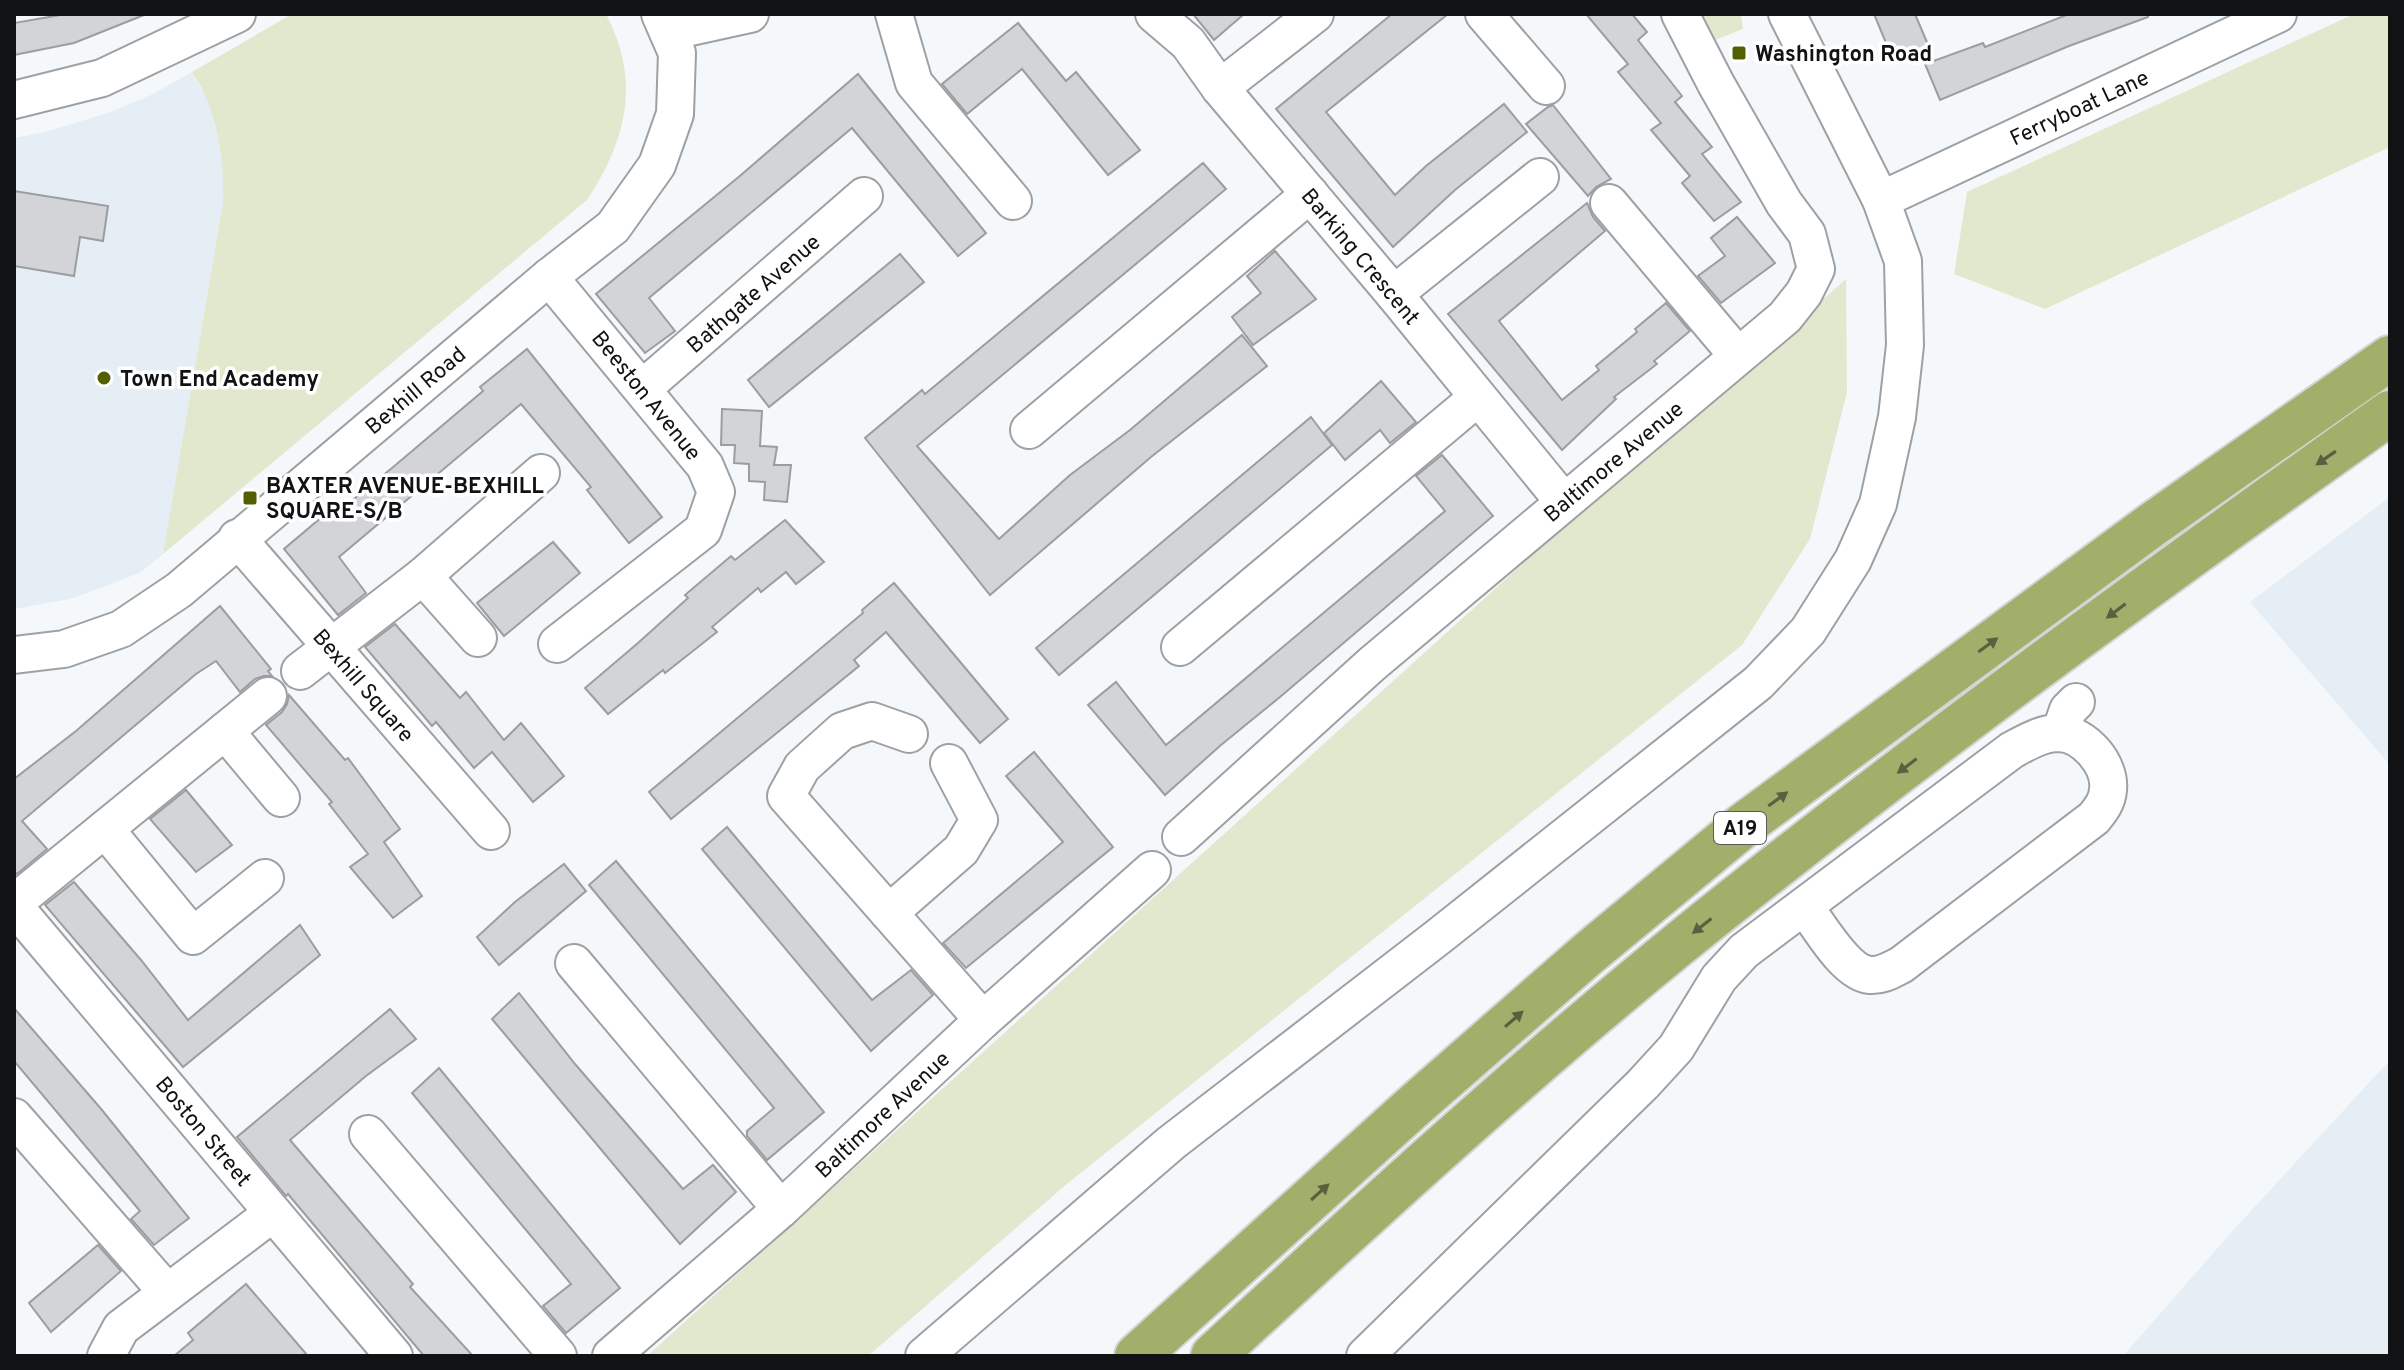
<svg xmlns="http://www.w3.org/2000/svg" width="2404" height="1370" viewBox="0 0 2404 1370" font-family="Overpass,sans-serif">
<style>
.built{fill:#e5edf5}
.green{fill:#e2e8ce}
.building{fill:#d2d4d8;stroke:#9b9da0;stroke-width:2}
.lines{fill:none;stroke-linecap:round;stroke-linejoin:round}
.minor-casing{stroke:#9ea1a4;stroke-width:40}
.highway-casing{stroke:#d4d4d5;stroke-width:48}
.minor{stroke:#fff;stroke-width:36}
.highway{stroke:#a2af6b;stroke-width:44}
.oneway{fill:#5a603f}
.poi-dot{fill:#545f00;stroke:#fff;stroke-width:3}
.labels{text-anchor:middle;stroke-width:7;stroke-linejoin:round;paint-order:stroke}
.shield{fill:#fff;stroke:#58595a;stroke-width:2}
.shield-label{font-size:20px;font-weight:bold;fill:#111213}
.poi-label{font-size:22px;font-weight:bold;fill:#111213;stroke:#fff;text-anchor:start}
.street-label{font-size:22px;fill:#111213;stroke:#fff}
</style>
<rect width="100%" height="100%" fill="#f5f8fb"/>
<!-- built -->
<g class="built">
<path d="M192,72L212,109L219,136L224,169L223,202L163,554L141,572L109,585L70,599L14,609V138L45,132L111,112L153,94Z"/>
<path d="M2390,497V765L2250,602Z"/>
<path d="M2390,1060V1356H2123L2237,1226Z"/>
</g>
<!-- green -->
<g class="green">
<path d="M292,14H606C641,81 627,139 587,200L163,554L223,202C224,155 218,112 192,72Z"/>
<path d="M1695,14H1741L1743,29L1710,42Z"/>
<path d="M2354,14H2390V147L2045,309L1954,274L1967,192Z"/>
<path d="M1846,279L1847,392L1810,539L1742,645L1068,1183L868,1356H647L1559,531Z"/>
</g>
<!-- building -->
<g class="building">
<path d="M66,14H144V15L74,43L14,55V23Z"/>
<path d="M1193,14H1244L1214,40Z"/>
<path d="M1392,14H1448L1326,112L1395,195L1426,166L1504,104L1527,132L1455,190L1393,247L1276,109Z"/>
<path d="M1586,14H1632L1647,32L1638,40L1682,96L1675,102L1712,147L1702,154L1741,202L1714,221L1682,183L1690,176L1651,130L1661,123L1618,72L1628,64Z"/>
<path d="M1874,14H1915L1929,47L1893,60Z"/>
<path d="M2069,14H2148V17L2069,46L1940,100L1925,64L1983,43L1985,47Z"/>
<path d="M1018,23L1066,81L1076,72L1140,150L1108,175L1022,69L967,114L942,84Z"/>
<path d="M858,74L986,233L958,256L852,128L649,298L675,331L645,353L596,294L741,175Z"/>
<path d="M1553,105L1611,179L1596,187L1588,196L1526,124L1548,107Z"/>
<path d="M1203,163L1226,189L917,446L999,539L1070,475L1130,430L1242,335L1267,366L1151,457L990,595L865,438L922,390L925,394Z"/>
<path d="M14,191L108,206L103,241L80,237L74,276L14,266Z"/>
<path d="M1587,203L1593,217L1605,231L1499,321L1562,400L1599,370L1596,366L1637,332L1635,329L1666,303L1690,331L1654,361L1657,364L1614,397L1616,399L1562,450L1448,314Z"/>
<path d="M1737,217L1775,263L1721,303L1698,276L1725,256L1711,238Z"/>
<path d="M1275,251L1316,299L1253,345L1232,317L1261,293L1247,276Z"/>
<path d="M900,254L924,282L769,407L748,380Z"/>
<path d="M527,349L662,517L629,543L587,490L591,487L521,404L339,557L366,593L338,615L284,549L329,511L333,516L392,468L483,391L480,387Z"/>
<path d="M1381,381L1416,422L1390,443L1380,430L1345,460L1324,433Z"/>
<path d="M722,409L762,411L760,446L777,447L774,465H791L787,502L764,500L765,482L749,481V464L734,463L735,445H721Z"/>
<path d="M1311,417L1332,445L1059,675L1036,648Z"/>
<path d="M1442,455L1493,516L1280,697L1221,745L1165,795L1088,705L1116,682L1166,745L1445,511L1416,476Z"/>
<path d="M785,520L824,562L796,584L786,572L761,592L758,588L712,627L717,632L665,673L663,670L608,714L585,688L638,643L688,598L685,595L731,556L735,560Z"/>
<path d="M553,542L580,573L504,636L477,603Z"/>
<path d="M894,583L1008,719L980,743L886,632L854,660L859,666L671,819L649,792L863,613L862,610Z"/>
<path d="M220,606L271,669L268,671L272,676H264L255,679L240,692L216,661L196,674L22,821L47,849L17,874L14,871V779L76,731Z"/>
<path d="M395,624L460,698L466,692L504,740L521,723L564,776L533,802L492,752L474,768L436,722L432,726L365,647Z"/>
<path d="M289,695L345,760L348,758L400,829L384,842L422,896L393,918L350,867L368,854L329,804L332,802L266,725L282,712L287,704Z"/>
<path d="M1034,752L1113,847L966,968L943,943L1063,842L1006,776Z"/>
<path d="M186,790L232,845L196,872L150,819Z"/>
<path d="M727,827L872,1000L911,970L933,995L871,1051L702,849Z"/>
<path d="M616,861L824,1112L767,1160L747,1136V1131L774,1108L589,885Z"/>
<path d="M564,864L586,891L499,965L477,937L515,902Z"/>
<path d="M74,882L141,960L188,1020L300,925L320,955L183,1067L45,905Z"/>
<path d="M519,993L575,1064L683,1189L713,1165L736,1192L680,1244L492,1019Z"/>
<path d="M14,1008L102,1110L189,1218L154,1245L131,1219L140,1211L14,1061Z"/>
<path d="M390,1009L416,1039L366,1076L290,1140L413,1284L410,1287L473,1356H424L288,1194L286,1196L237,1137Z"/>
<path d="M439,1068L620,1288L566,1333L543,1306L571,1284L412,1093Z"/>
<path d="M98,1245L121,1271L51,1332L29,1303Z"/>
<path d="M246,1284L308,1356H174L193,1340L188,1333Z"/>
</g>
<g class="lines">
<defs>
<g id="minor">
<path d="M894,14L914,83L1013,201"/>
<path d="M1154,14L1188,43L1220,88L1394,294L1564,502"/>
<path d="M1484,14L1546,86"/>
<path d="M668,32L750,14"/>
<path d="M1220,88L1315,14"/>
<path d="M14,100L102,78L237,14"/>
<path d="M1881,200L2278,14"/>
<path d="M1609,203L1738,356"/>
<path d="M549,277L705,466L716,492L703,530L557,644"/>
<path d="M1394,294L1540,177"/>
<path d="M642,389L864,196"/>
<path d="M1029,430L1310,194"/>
<path d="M237,538L491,831"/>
<path d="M423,576L478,638"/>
<path d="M1180,647L1477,398"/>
<path d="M14,655L64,649L121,629L179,590L549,277L613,227L657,165L675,114L677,53L660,14"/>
<path d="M300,671L423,576L541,473"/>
<path d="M225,731L281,798"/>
<path d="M2060,733L2068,710L2076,702"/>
<path d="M909,734L872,721L842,731L802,767L786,796L983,1020"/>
<path d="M105,829L193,936L265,878"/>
<path d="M1181,837L1372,664L1785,317L1804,293L1816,269L1807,234L1784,203L1716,84L1680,14"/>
<path d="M14,903L268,696"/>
<path d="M14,906L394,1356"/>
<path d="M889,913L961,850L979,820L949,763"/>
<path d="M574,963L781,1209"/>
<path d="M14,1117L167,1292"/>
<path d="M368,1134L558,1356"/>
<path d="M106,1356L121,1328L273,1213"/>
<path d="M611,1356L781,1209L983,1020L1152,870"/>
<path d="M924,1356L1171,1143L1438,937L1758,683L1808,631L1853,560L1878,504L1897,417L1905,345L1903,261L1881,200L1787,14"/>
<path d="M1365,1356L1643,1084L1676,1048L1719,978L1744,951L2012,750C2027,742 2042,733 2059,733C2085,734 2111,765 2108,790C2107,802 2101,809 2094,818L1901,965C1891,970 1882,976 1870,975C1845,973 1819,925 1804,906"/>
</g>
<g id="highway">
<path d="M1137,1356L1415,1105L1589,953L1745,824L2153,524L2390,358"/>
<path d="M1213,1356C1366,1215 1518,1075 1679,944C1909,758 2149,584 2390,413"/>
</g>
</defs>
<!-- minor casing -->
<use href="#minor" class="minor-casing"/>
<!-- highway casing -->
<use href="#highway" class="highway-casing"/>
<!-- minor -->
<use href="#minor" class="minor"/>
<!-- highway -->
<use href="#highway" class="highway"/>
</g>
<!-- one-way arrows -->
<defs><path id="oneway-solid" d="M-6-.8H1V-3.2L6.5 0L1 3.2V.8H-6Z" transform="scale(2)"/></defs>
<g class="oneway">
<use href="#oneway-solid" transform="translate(2326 458) rotate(145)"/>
<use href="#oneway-solid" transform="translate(2116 611) rotate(143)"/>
<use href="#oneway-solid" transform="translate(1988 645) rotate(-36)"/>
<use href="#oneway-solid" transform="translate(1907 766) rotate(143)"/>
<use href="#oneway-solid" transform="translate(1778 799) rotate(-36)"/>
<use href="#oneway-solid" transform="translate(1702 926) rotate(142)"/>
<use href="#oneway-solid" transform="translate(1514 1019) rotate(-41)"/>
<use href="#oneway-solid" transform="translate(1320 1192) rotate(-42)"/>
</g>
<!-- markers -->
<g class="poi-dot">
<rect x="1731" y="45" width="16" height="16" rx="4"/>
<circle cx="104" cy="378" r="8"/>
<rect x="242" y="490" width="16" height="16" rx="4"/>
</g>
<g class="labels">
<!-- shield labels -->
<rect class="shield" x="1714" y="812" width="52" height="32" rx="6"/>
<g class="shield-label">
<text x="1740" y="835">A19</text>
</g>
<!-- poi labels -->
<g class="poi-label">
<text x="1755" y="61">Washington Road</text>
<text x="120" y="386">Town End Academy</text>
<text x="266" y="493">BAXTER AVENUE-BEXHILL<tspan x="266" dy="25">SQUARE-S/B</tspan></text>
</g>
<!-- street labels -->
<g class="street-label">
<text transform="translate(2079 107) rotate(-25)" y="8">Ferryboat Lane</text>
<text transform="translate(1361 256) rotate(50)" y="8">Barking Crescent</text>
<text transform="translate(753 293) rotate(-41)" y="8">Bathgate Avenue</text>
<text transform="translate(415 390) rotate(-40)" y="8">Bexhill Road</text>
<text transform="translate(647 395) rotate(51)" y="8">Beeston Avenue</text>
<text transform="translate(1613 461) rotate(-40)" y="8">Baltimore Avenue</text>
<text transform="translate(364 685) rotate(49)" y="8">Bexhill Square</text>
<text transform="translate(882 1114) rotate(-43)" y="8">Baltimore Avenue</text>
<text transform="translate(204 1131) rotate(50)" y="8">Boston Street</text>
</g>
</g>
<!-- border -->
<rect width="2404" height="1370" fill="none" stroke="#111213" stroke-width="32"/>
</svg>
